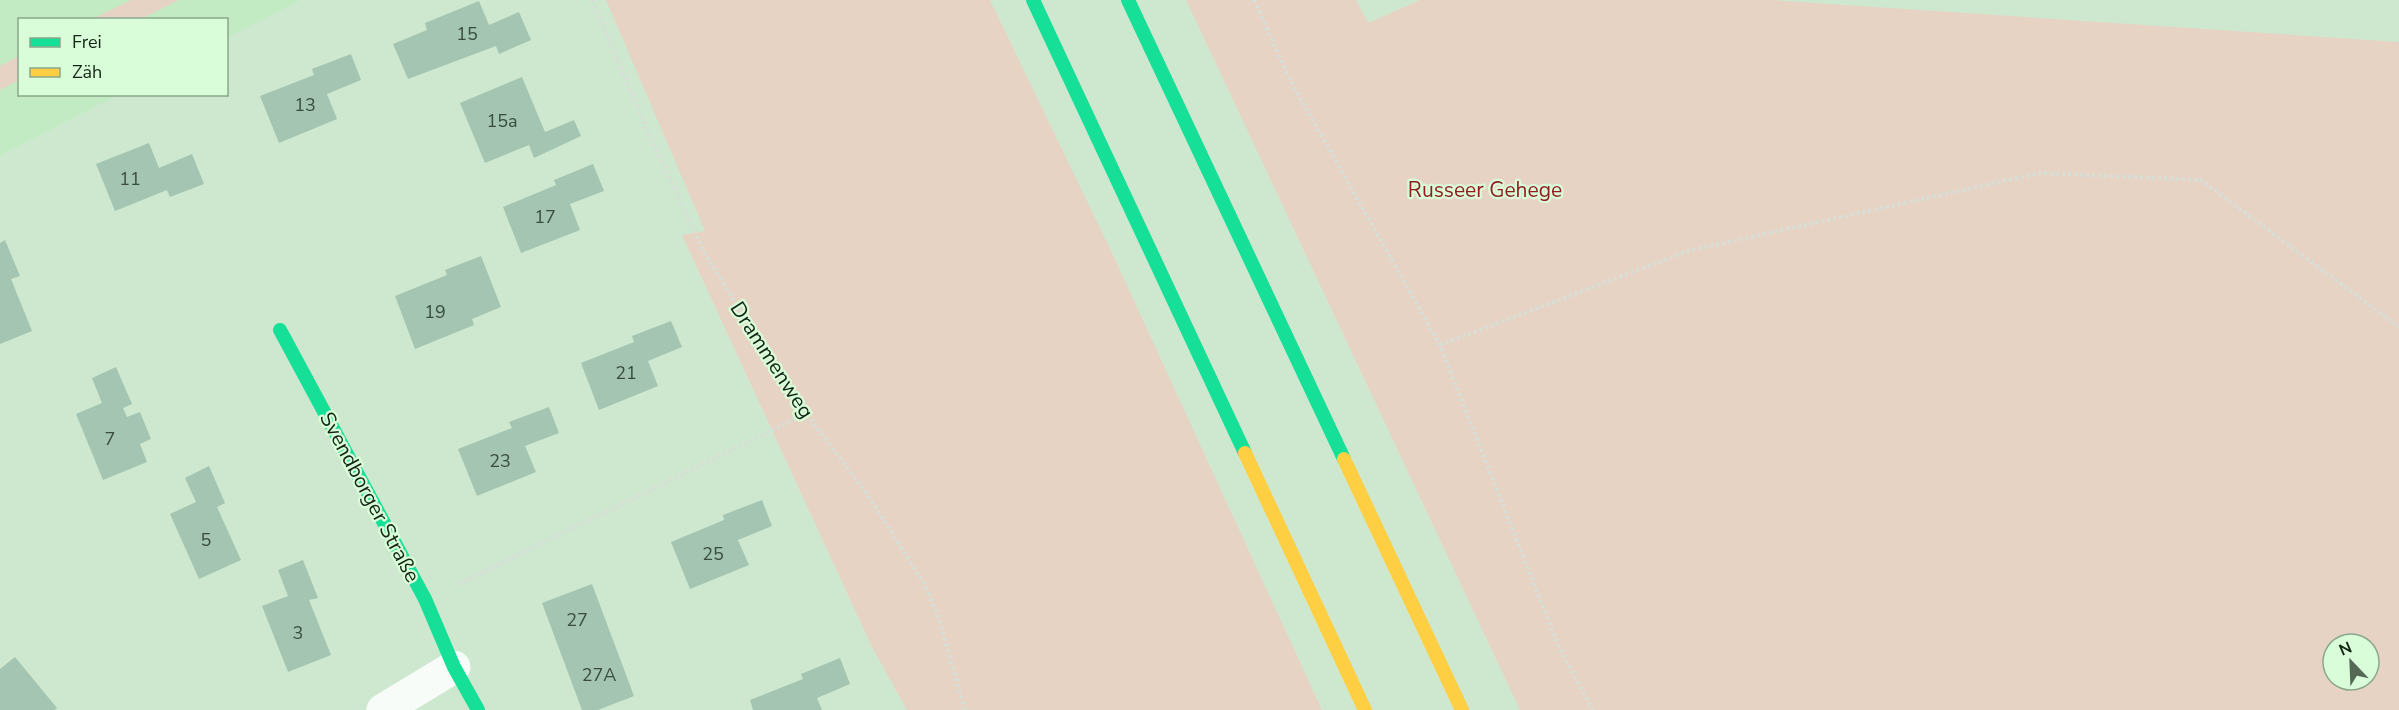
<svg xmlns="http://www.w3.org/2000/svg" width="2399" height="710" viewBox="0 0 2399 710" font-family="'Nunito Sans',sans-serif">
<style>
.built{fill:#c2ebc3}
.green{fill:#e7d3c4;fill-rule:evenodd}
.building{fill:#a3c5b1}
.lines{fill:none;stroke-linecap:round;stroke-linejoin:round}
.path{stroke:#d6ded6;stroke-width:4;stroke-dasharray:3 3;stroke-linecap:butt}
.street{stroke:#f8fcf8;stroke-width:33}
.fast{stroke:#16e098;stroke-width:14}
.slow{stroke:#ffcf43;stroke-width:14}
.labels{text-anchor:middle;stroke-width:4.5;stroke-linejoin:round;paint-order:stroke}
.number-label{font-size:18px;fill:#384d3c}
.park-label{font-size:21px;fill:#921b1f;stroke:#d8fdd8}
.street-label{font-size:21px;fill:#142515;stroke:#d8fdd8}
</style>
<rect width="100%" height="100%" fill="#cee8cf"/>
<!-- built -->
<path class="built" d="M0,0H301L227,38L226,20H20V94L118,95L0,155Z"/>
<!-- green -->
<g class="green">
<path d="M131,0H179L141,19H92Z"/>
<path d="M606,0H990L1113,255L1322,710H907L872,647L682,235L705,231Z"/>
<path d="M1186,0H1356L1368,23L1420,0H1772L2399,42V710H1520ZM2333,644H2369V680H2333Z"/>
<path d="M19,56V80L0,90V66Z"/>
</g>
<!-- building -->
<g class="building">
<path d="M479,1L489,25L519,12L531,40L499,54L496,46L408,79L393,44L427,30L425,23Z"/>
<path d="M351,54L361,80L327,94L337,119L279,143L260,96L314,75L312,69Z"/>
<path d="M522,77L545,132L574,120L581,136L534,158L529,145L485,163L460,103Z"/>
<path d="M149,143L159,168L192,154L204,184L170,197L167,190L115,211L96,164Z"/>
<path d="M593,164L604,191L570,204L580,230L521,253L503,207L556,185L554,180Z"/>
<path d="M5,240L20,276L11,279L32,331L0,344V243Z"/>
<path d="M481,256L501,307L472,319L474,325L415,349L395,296L447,275L445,270Z"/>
<path d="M671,321L682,347L648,361L658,386L599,410L581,363L634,342L632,336Z"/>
<path d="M116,367L132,404L123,408L127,417L140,412L151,439L140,444L147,462L103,480L76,414L102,403L92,378Z"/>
<path d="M549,407L559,433L525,446L536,472L477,496L458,449L512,428L509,422Z"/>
<path d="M209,466L225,503L217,507L241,560L199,579L170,514L196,502L185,478Z"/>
<path d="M762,500L772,526L738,540L749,565L690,589L671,542L724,520L723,515Z"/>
<path d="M303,560L318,598L309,600L331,655L288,672L262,606L288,596L278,570Z"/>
<path d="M592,584L634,696L598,710H582L542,603Z"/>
<path d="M15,657L57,708L55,710H0V669Z"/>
<path d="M840,658L850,684L817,698L822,710H753L750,700L803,679L801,674Z"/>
</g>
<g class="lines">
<!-- path -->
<g class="path">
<path d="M592,0L652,141L705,254L805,412L867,494L925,585L939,619L965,710"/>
<path d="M1254,0L1290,80L1440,345L1560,650L1593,710"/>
<path d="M1440,345L1688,251L2040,173L2201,180L2399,327"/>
<path d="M459,584L781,426L805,412"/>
</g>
<!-- street -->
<path class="street" d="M383,710L454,667"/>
<!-- fast -->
<g class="fast">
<path d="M1033,0L1245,453"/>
<path d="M1128,0L1344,459"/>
<path d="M280,330L425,599L454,667L478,710"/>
</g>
<!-- slow -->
<g class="slow">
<path d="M1245,453L1365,710"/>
<path d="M1344,459L1462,710"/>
</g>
</g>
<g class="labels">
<!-- number labels -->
<g class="number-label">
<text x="467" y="40">15</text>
<text x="305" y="111">13</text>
<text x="502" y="127">15a</text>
<text x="130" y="185">11</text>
<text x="545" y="223">17</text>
<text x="435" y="318">19</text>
<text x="626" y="379">21</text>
<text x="110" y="445">7</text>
<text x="500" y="467">23</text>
<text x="206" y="546">5</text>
<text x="713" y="560">25</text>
<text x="577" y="626">27</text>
<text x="298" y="639">3</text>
<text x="599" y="681">27A</text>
</g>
<!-- park labels -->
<g class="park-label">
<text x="1485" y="197">Russeer Gehege</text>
</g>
<!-- street labels -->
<g class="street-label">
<text transform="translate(772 360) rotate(57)" y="7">Drammenweg</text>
<text transform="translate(370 497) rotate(62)" y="7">Svendborger Straße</text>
</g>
</g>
<!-- legend -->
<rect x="18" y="18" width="210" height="78" fill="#d8fdd8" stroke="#8aa78a" stroke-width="1.5"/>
<rect x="30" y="38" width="30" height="9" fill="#16e098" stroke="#8aa78a" stroke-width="1.5"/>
<text x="72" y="48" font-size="18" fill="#142515">Frei</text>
<rect x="30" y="68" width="30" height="9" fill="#ffcf43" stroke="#8aa78a" stroke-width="1.5"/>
<text x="72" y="78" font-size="18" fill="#142515">Zäh</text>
<!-- north arrow -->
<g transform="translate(2351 662) rotate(337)"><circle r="28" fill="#d8fdd8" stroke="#8aa78a" stroke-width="1.5"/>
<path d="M0-4.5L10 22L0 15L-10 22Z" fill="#556956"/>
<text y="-9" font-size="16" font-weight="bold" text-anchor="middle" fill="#142515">N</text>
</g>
</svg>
